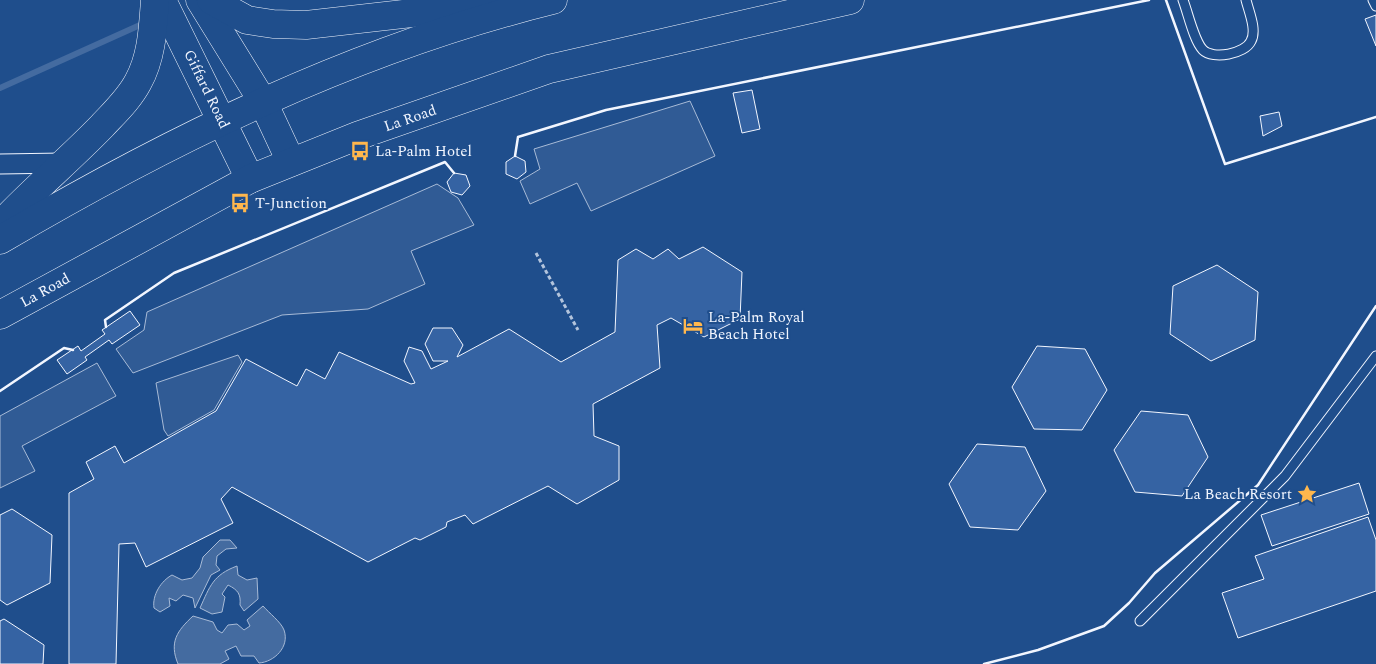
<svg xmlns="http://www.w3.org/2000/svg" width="1376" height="664" viewBox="0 0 1376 664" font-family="Spectral,serif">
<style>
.built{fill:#305b95;stroke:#a8bbd7}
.water{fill:#446ba0;stroke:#a8bbd7}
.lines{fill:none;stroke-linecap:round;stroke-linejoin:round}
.stream{stroke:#446ba0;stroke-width:6}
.building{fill:#3563a3;stroke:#f2f6ff}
.service-casing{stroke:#f2f6ff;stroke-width:11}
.minor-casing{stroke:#f2f6ff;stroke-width:21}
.primary-casing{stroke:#f2f6ff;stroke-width:29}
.path{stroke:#b3c4dc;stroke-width:3;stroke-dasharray:4 2.5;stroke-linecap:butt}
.service{stroke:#1f4e8c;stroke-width:9}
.minor{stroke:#1f4e8c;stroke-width:19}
.primary{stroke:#1f4e8c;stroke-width:28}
.wall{stroke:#f2f6ff;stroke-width:2.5}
.labels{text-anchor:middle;stroke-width:4;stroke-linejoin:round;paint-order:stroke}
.street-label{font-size:15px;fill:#f2f6ff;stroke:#1f4e8c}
.poi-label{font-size:15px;fill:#f2f6ff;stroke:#1f4e8c;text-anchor:start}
</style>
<rect width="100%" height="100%" fill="#1f4e8c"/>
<!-- built -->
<g class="built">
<path d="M690,101L715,156L591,211L577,183L530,204L520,181L540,169L534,149Z"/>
<path d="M437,184L458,198L474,225L411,251L425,284L368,309L282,315L133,373L116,349L144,330L147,312Z"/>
<path d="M238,355L242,362L214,410L168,436L164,430L156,383Z"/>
<path d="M97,363L116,396L22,446L35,471L0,488V416Z"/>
</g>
<!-- water -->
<g class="water">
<path d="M220,540H230L237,548L226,549L217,556L216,565L220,570L211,575L195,608L193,598L183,595L176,601L169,598L170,606L160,612L154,608C152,595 161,581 172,575L182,580L192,578L200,568L203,557Z"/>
<path d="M237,566L238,575L247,580L257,578L258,599L244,611L240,605C241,594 238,590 228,585L222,594L225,597L222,612L212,614L200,608C210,586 213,575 237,566Z"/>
<path d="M263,606C269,613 281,622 284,630C290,647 274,662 259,663L254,656H241L236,646L225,651L229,659L220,664H178C169,642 177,631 193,616L213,622L217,630L222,633L228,625L237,624L244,630L250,626L247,620Z"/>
</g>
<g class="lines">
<!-- stream -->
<path class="stream" d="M0,88L140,25"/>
</g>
<!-- building -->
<g class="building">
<path d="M1376,15V46L1365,19Z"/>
<path d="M752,90L760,129L742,133L733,93Z"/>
<path d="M1279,112L1282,126L1263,136L1260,116Z"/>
<path d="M515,156L525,161L526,172L517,179L506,174V162Z"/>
<path d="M454,173L466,175L470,186L462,195L451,192L447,182Z"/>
<path d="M703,247L742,272L740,319L704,337L671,318L657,325L660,368L593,404L594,436L619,446V480L577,504L548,486L473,524L465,515L447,522L446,527L420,540L415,538L368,562L232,487L221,499L233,523L146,567L135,543L119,544L116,664H69V493L94,479L86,462L115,446L124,463L216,411L246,359L297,386L306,369L325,379L339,352L411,384L415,383L404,361L409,347L422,351L431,369L448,361H433L425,344L433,328H452L463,345L457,357L509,329L561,362L615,332L618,260L636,249L653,259L668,249L679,259Z"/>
<path d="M1217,265L1258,292L1255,340L1211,361L1170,334L1173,286Z"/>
<path d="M130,311L140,325L112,344L109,340L85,357L87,360L67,374L57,360L78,346L81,351L105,334L102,330Z"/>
<path d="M1037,346L1085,349L1107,390L1082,430L1034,429L1012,387Z"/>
<path d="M1141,411L1188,415L1208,457L1182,496L1135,492L1114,450Z"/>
<path d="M977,444L1025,447L1046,491L1018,530L970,527L949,484Z"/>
<path d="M1359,483L1369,514L1272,546L1261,515Z"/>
<path d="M12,509L52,535L50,583L7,605L0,600V515Z"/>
<path d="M1368,517L1376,540V591L1238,638L1222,593L1264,579L1255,556Z"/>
<path d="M4,619L44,645L43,664H0V621Z"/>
</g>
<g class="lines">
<defs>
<g id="service">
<path d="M1183,0C1188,13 1194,41 1203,50C1213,60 1245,54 1251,41C1257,30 1249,12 1246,0"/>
<path d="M1373,0L1376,6"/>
<path d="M1140,621L1285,476L1376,356"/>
</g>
<path id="minor" d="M0,164L63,163"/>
<g id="primary">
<path d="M162,0L250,179"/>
<path d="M200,0L263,102L291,162"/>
<path d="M211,0L247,20L273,24L306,25L438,10L490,11"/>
<path d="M0,225C33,190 69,160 102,126C115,112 129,99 138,82C152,57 153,27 155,0"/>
<path d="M0,240C173,138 358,48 553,0"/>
<path d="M0,315L250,179L357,136L549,69L850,0"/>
</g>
</defs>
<!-- service casing -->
<use href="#service" class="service-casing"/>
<!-- minor casing -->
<use href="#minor" class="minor-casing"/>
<!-- primary casing -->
<use href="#primary" class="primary-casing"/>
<!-- path -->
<path class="path" d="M536,253L578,330"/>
<!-- service -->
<use href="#service" class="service"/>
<!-- minor -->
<use href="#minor" class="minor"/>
<!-- primary -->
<use href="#primary" class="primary"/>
<!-- wall -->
<g class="wall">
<path d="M1166,0L1225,164L1376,117"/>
<path d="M515,156L518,137L606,110L1149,0"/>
<path d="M106,327L105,320L174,273L445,162L454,173"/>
<path d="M0,391L64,348L73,350"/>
<path d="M984,664L1038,650L1104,626L1129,603L1155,573L1258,485L1376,306"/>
</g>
</g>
<!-- icons -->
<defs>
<symbol id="bus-bare" viewBox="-9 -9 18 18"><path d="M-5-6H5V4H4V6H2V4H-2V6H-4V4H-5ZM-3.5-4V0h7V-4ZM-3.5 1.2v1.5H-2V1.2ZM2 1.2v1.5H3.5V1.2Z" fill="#ffb74d" stroke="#1f4e8c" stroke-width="2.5" paint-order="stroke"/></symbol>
<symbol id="hotel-bare" viewBox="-9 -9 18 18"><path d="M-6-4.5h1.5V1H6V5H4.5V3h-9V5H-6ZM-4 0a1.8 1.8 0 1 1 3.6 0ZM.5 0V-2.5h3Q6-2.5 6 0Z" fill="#ffb74d" stroke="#1f4e8c" stroke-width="2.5" paint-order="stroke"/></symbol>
<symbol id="sight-bare" viewBox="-9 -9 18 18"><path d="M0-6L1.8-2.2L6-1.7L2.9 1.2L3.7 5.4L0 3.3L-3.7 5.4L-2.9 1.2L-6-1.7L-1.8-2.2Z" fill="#ffb74d" stroke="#1f4e8c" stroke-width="2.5" paint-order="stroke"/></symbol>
</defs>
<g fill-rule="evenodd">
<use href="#bus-bare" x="346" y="137" width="28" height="28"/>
<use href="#bus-bare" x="226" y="189" width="28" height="28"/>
<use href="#hotel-bare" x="679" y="312" width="28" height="28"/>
<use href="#sight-bare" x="1293" y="480" width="28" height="28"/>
</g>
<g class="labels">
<!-- street labels -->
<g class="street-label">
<text transform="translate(207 89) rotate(64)" y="5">Giffard Road</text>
<text transform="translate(410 118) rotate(-19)" y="5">La Road</text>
<text transform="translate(45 290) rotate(-29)" y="5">La Road</text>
</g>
<!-- poi labels -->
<g class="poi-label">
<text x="375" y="156">La-Palm Hotel</text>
<text x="255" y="208">T-Junction</text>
<text x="708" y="322">La-Palm Royal<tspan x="708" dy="17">Beach Hotel</tspan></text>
<text x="1292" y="499" text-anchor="end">La Beach Resort</text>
</g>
</g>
</svg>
